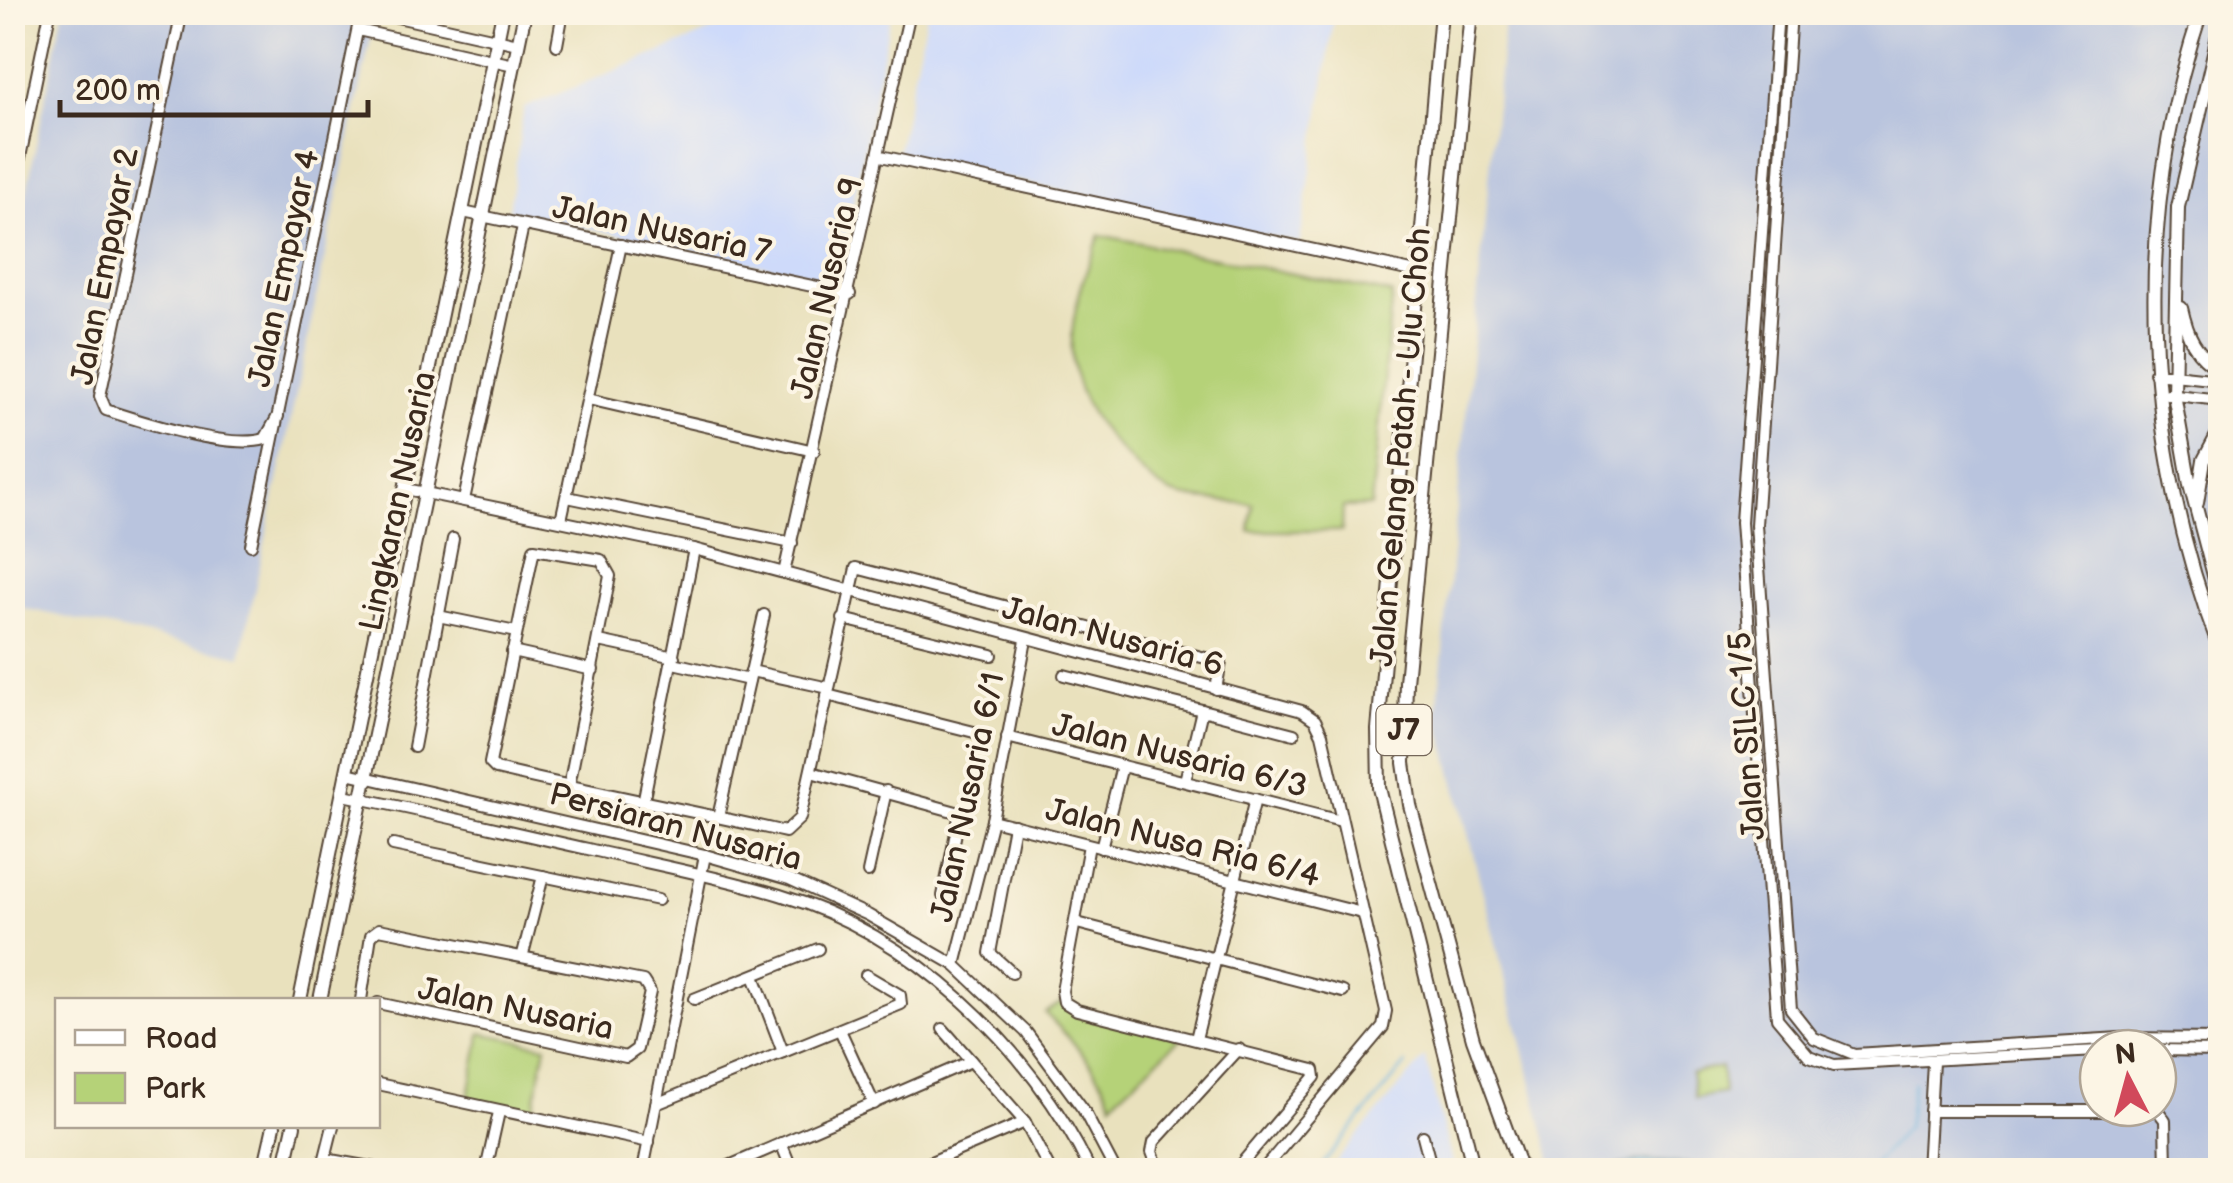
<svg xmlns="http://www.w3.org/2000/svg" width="2233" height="1183" viewBox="0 0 2233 1183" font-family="'Balsamiq Sans',sans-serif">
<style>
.built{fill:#cedafa}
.industrial{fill:#b9c4de;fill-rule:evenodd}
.green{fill:#b5d278;stroke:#787e4b;stroke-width:2.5}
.water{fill:#66b0de;stroke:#506d7e;stroke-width:2.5}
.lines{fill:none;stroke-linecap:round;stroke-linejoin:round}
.stream{stroke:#66b0de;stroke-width:2.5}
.minor-casing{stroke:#554536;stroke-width:14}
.major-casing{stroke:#554536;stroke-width:16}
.minor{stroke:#fff;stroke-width:10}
.major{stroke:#fff;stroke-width:12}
.labels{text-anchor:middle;stroke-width:8;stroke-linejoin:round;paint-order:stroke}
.shield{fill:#fcf5e5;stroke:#75675a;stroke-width:2.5}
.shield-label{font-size:30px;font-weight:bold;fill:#3b2a1e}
.street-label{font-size:32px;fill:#3b2a1e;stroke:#fcf5e5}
</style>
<rect width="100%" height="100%" fill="#fcf5e5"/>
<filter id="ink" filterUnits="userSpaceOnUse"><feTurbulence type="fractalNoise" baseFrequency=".01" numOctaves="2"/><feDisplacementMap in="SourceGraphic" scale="20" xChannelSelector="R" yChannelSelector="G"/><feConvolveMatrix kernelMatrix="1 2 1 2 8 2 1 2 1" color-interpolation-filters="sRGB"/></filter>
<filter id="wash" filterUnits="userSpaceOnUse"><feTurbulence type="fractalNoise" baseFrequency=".0048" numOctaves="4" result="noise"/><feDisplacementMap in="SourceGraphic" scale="40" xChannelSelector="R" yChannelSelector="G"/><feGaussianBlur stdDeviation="2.25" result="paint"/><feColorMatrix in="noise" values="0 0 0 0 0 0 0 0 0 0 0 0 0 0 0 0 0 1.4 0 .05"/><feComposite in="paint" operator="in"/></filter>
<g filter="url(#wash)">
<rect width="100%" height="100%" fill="#e9e1bd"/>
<!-- built -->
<g class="built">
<path d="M1309,12L1334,18L1300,243L897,154L927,13Z"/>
<path d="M756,13H891L837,281L509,211L524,108Z"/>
<path d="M1425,1057L1454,1170H1329Z"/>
</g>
<!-- industrial -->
<g class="industrial">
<path d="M63,13H376L241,656L23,608L13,601V258Z"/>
<path d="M1505,13H2220V1170H1554L1437,713ZM2098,1048H2158V1108H2098Z"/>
</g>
<!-- green -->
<g class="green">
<path d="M1100,235L1392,294L1371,506L1343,507L1342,531H1250L1253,504C1228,501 1201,501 1177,495C1157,490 1137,467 1123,453C1051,380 1066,321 1100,235Z"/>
<path d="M1062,1002L1181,1038L1112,1102C1097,1066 1072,1040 1045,1013Z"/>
<path d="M481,1033L546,1046L533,1112L468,1099Z"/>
<path d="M1721,1067L1724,1093L1695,1098L1691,1073Z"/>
</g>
<!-- water -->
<path class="water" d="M1645,1160L1749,1170H1597Z"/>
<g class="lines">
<!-- stream -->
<g class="stream">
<path d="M1318,1170L1406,1064"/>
<path d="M1868,1170L1907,1128L1913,1083"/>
</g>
</g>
</g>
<g filter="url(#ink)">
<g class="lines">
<defs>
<g id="minor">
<path d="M182,12L100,396L106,410C143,422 229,450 265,439L278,416"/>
<path d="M375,12L518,44"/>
<path d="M1778,12L1741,522L1777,1018L1809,1056L1834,1065L2098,1051"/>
<path d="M1791,12L1756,525L1791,1009L1814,1038L1854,1054L2120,1038L2220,1039"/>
<path d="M358,30L514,65"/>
<path d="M557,45L563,12"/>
<path d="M881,156L1416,272"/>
<path d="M12,196L50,12"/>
<path d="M463,212L850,294"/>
<path d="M2155,373L2220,380"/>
<path d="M2167,394L2220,400"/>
<path d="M588,399L814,451"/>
<path d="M406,489L694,549L1302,711L1315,720L1322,734L1386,1011L1383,1027L1263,1170"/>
<path d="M567,497L792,543"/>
<path d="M464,500L523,226"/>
<path d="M561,520L621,245"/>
<path d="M251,545L361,12"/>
<path d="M784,573L910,12"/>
<path d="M438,616L516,632"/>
<path d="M843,619L992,655"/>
<path d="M599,641L674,657"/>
<path d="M512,652L593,670"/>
<path d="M673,663L749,680"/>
<path d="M751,671L829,688"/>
<path d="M1064,675L1202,710"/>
<path d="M827,695L974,732"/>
<path d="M1007,737L1341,821"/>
<path d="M414,747L453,539"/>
<path d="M811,772L960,813L943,896"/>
<path d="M347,773L705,855L789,879L868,915L955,965L1026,1032L1083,1109L1115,1170"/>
<path d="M1185,781L1202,710L1294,734"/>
<path d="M569,786L610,576L601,560L534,549L490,763L496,769C592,792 689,810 785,832L800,818L856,568L1221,662L1216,689"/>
<path d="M343,795C425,811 506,831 588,849C652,864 717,876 780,895C912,934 1032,1048 1090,1170"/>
<path d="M643,803L694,549"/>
<path d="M718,817L764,615"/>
<path d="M992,820L1362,913"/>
<path d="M393,845L658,900"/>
<path d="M1089,845L1062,991L1064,1002L1077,1010L1314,1070L1315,1077L1236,1170"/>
<path d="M1101,848L1122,766"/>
<path d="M868,872L886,791"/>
<path d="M1077,923L1343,992"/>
<path d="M523,954L543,876"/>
<path d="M955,965L992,820L1026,640"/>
<path d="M1012,973L990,953L1014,825"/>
<path d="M754,976L783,1052"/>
<path d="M694,999L818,949"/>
<path d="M361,1000L371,935L379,929L643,981L650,992L637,1049L626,1057L378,1003"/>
<path d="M943,1029L1025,1122L1050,1170"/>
<path d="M840,1030L874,1104"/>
<path d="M1196,1039L1255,799"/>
<path d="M2158,1050L2220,1051"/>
<path d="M378,1084L649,1142"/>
<path d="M656,1104L901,1004L900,995L866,975"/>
<path d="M1930,1111H2158L2165,1120L2166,1169"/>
<path d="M1423,1136L1432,1170"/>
<path d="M781,1143L792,1170"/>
<path d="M325,1159L387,1170"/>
<path d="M1927,1168H2220"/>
<path d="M322,1170L333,1126"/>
<path d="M486,1170L499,1112"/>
<path d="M643,1170L705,855"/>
<path d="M720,1170L971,1061"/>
<path d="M912,1170L1025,1122"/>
<path d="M1159,1170L1152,1152L1154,1142L1239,1049"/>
<path d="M1927,1170L1933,1062"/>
</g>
<g id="major">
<path d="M1441,12L1378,730L1379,788L1474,1170"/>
<path d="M1471,12L1406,682L1404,763L1410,805L1473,1039L1521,1170"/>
<path d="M2201,12C2131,220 2142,446 2220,649"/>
<path d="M2220,27L2178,207L2174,394L2190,485L2220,598"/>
<path d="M2181,308C2187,335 2195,355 2220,369"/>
<path d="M2197,503L2204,460L2220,430"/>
<path d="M300,1000L503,12"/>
<path d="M320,1000L525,12"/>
<path d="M264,1170L274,1126"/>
<path d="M284,1170L294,1126"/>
</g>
</defs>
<!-- minor casing -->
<use href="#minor" class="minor-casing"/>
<!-- major casing -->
<use href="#major" class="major-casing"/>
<!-- minor -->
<use href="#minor" class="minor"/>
<!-- major -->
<use href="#major" class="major"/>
</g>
</g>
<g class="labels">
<!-- shield labels -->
<rect class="shield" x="1376.5" y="705" width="55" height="50" rx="8"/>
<g class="shield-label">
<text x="1404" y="740">J7</text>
</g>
<!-- street labels -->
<g class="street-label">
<text transform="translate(662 229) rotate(12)" y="11">Jalan Nusaria 7</text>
<text transform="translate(104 266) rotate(-79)" y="11">Jalan Empayar 2</text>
<text transform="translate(283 268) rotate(-78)" y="11">Jalan Empayar 4</text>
<text transform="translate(826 288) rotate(-77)" y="11">Jalan Nusaria 9</text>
<text transform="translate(1400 447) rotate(-85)" y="11">Jalan Gelang Patah - Ulu Choh</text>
<text transform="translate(397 501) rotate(-78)" y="11">Lingkaran Nusaria</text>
<text transform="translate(1113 636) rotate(15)" y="11">Jalan Nusaria 6</text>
<text transform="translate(1746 736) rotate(-94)" y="11">Jalan SILC 1/5</text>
<text transform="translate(1180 755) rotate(14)" y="11">Jalan Nusaria 6/3</text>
<text transform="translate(967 797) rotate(-78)" y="11">Jalan Nusaria 6/1</text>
<text transform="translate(676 826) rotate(15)" y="11">Persiaran Nusaria</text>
<text transform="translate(1183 842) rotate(14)" y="11">Jalan Nusa Ria 6/4</text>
<text transform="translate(516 1008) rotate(12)" y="11">Jalan Nusaria</text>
</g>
</g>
<!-- margin -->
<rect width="2233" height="1183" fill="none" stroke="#fcf5e5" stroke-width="50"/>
<!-- legend -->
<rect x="55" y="998" width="325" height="130" fill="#fcf5e5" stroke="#afa495" stroke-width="2.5"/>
<rect x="75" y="1030" width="50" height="15" fill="#ffffff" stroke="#afa495" stroke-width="2.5"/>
<text x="145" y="1048" font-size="30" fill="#3b2a1e">Road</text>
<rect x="75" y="1073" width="50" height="30" fill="#b5d278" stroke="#afa495" stroke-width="2.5"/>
<text x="145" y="1098" font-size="30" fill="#3b2a1e">Park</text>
<!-- north arrow -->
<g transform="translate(2128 1078) rotate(354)"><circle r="48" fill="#fcf5e5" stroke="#afa495" stroke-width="2.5"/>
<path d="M0-8L18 38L0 25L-18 38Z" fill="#d1495b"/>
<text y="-15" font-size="28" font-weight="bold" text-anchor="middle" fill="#3b2a1e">N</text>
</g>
<!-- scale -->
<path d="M60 100v15h308v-15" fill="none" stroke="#3b2a1e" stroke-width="5"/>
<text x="75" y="100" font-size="30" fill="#3b2a1e" stroke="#fcf5e5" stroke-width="8" paint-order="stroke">200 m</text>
</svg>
